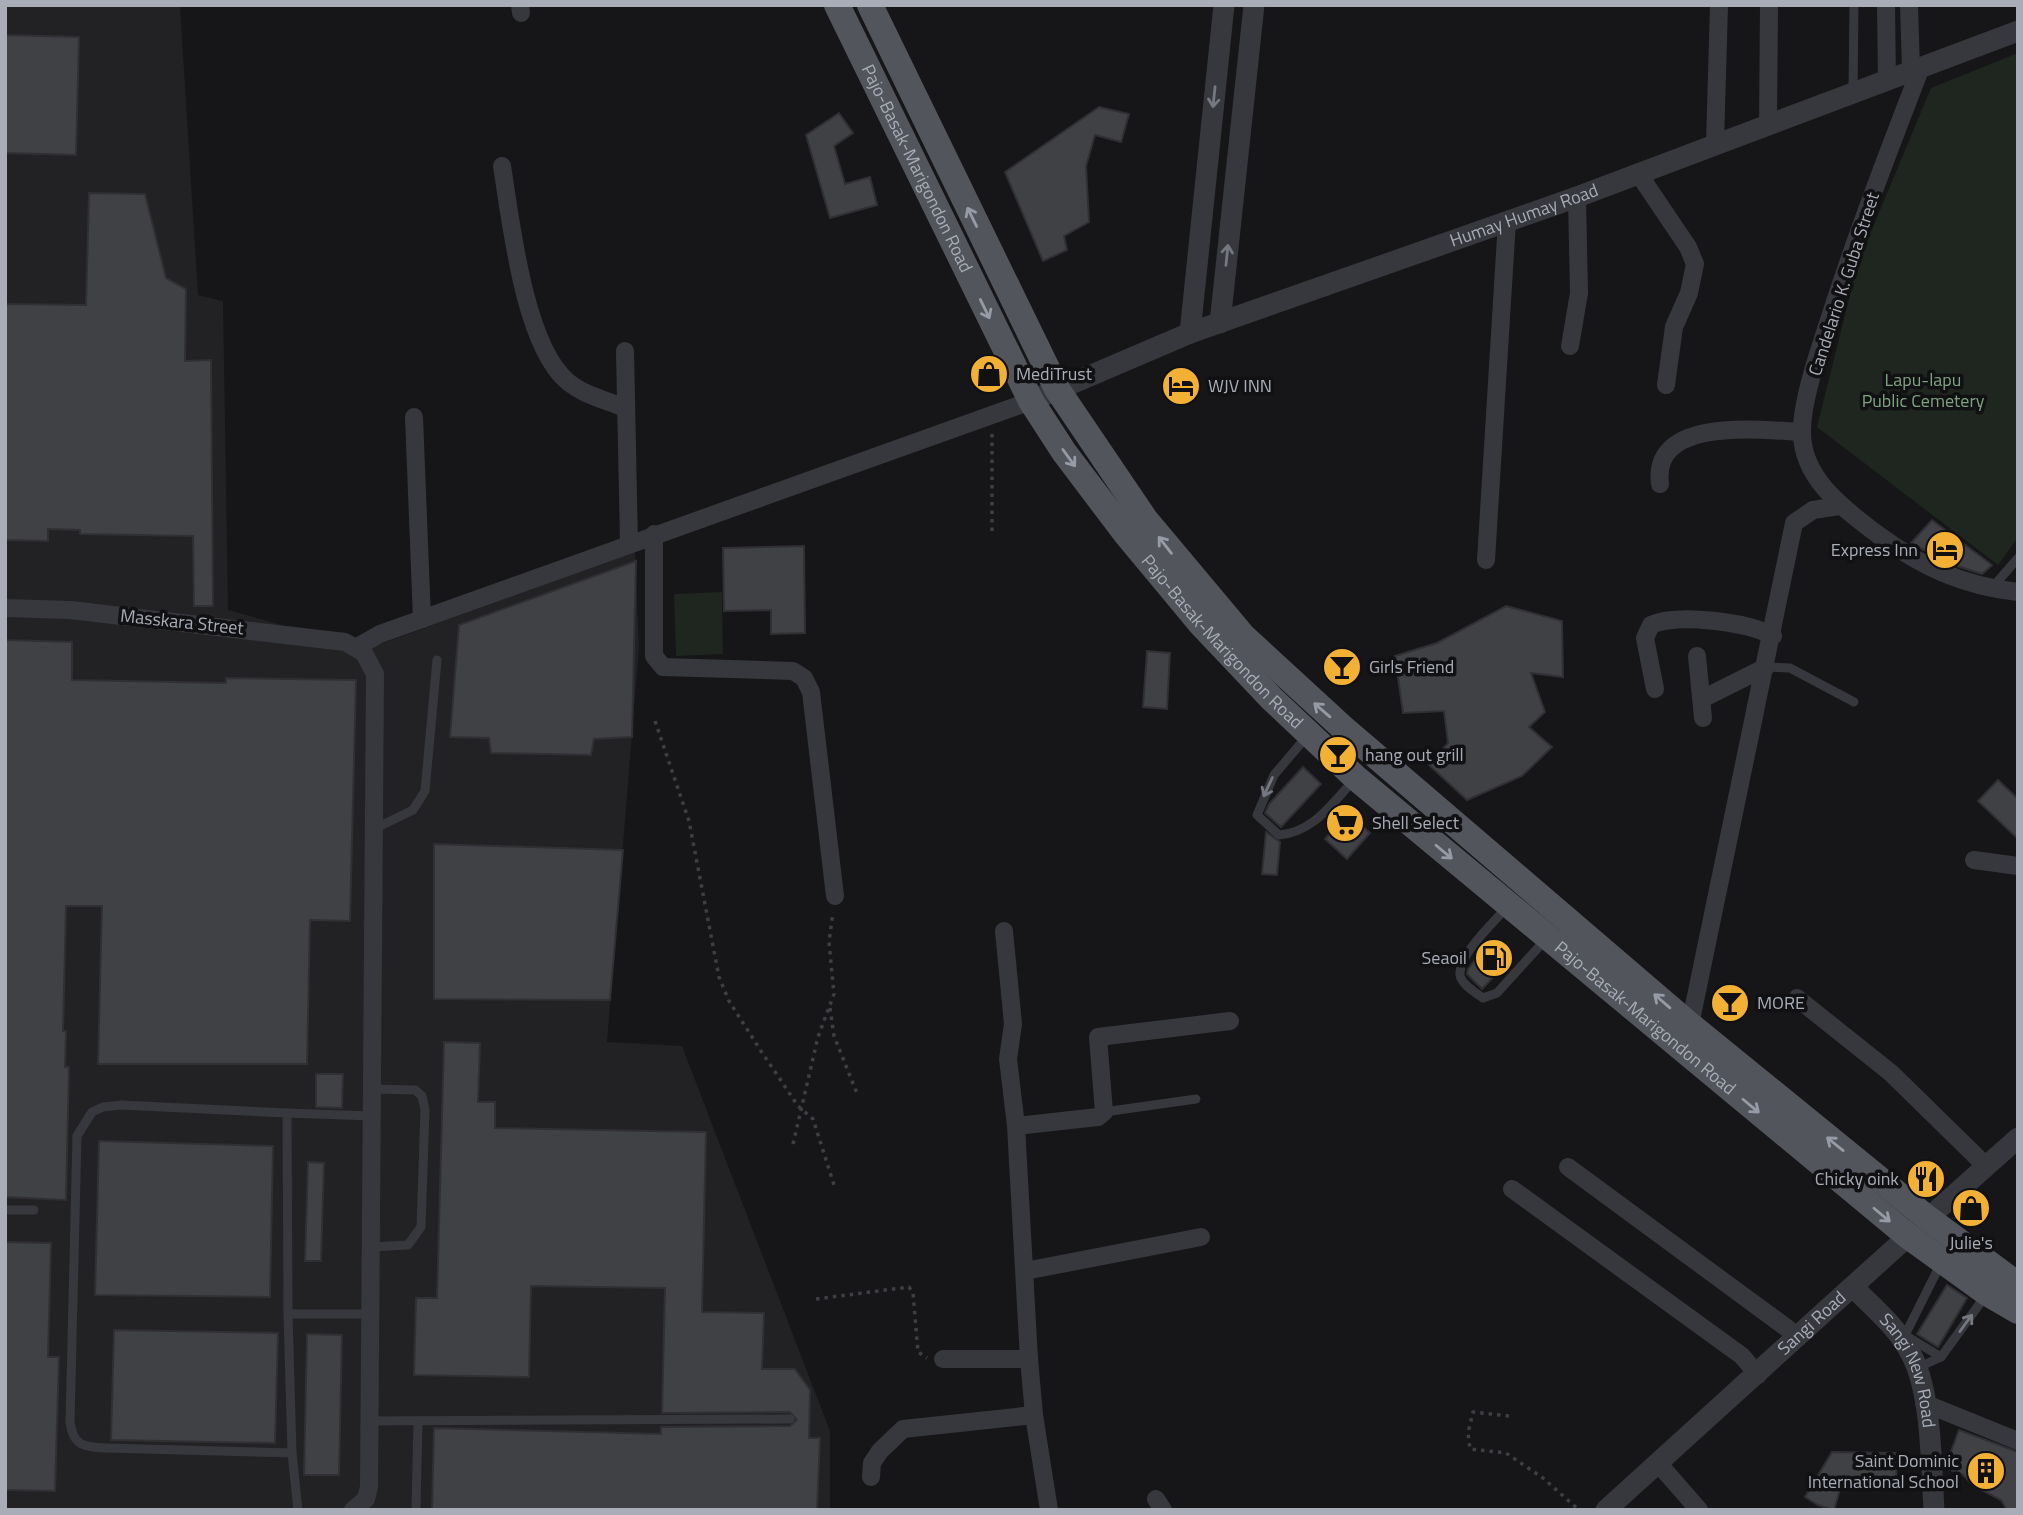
<svg xmlns="http://www.w3.org/2000/svg" width="2023" height="1515" viewBox="0 0 2023 1515" font-family="'Titillium Web',sans-serif">
<style>
.built{fill:#222225}
.green{fill:#1e261f}
.building{fill:#404145;stroke:#303034;stroke-width:2}
.lines{fill:none;stroke-linecap:round;stroke-linejoin:round}
.path{stroke:#3d3f44;stroke-width:3.5;stroke-dasharray:3.5 5;stroke-linecap:butt}
.service{stroke:#37383d;stroke-width:9}
.minor{stroke:#37383d;stroke-width:18}
.tertiary{stroke:#37383d;stroke-width:21}
.primary{stroke:#53555c;stroke-width:26}
.oneway{stroke:#757881}
.oneway2{stroke:#979ba6}
.labels{text-anchor:middle;stroke-width:7;stroke-linejoin:round;paint-order:stroke}
.street-label{font-size:18px;fill:#a8adb8;stroke:#111113}
.poi-label{font-size:18px;fill:#a8adb8;stroke:#111113;text-anchor:start}
.park-label{font-size:18px;fill:#7fa381;stroke:#111113}
</style>
<rect width="100%" height="100%" fill="#161618"/>
<!-- built -->
<path class="built" d="M5,5H180L198,295L223,301L228,610L367,649L635,551L639,647L607,1042L682,1046L830,1431V1510H5Z"/>
<!-- green -->
<g class="green">
<path d="M2018,53V537L1998,565L1817,427L1858,263L1931,88Z"/>
<path d="M722,592L723,654L676,656L674,594Z"/>
</g>
<!-- building -->
<g class="building">
<path d="M5,35L79,37L76,155L5,153Z"/>
<path d="M1099,107L1129,114L1121,142L1095,135L1086,166L1089,222L1064,236L1067,250L1043,261L1005,172Z"/>
<path d="M839,113L853,133L834,146L845,184L870,177L877,205L830,218L806,135Z"/>
<path d="M89,193L145,194L166,278L186,289L185,361L211,360L213,606H194L193,536L80,534V530L48,529V541L5,540V304L86,305Z"/>
<path d="M1932,520L1992,565L1982,574L1948,563L1911,543Z"/>
<path d="M804,546L805,633L771,634V610L724,611L723,548Z"/>
<path d="M636,561L632,737L594,739L591,755L491,753L489,738L450,737L459,625Z"/>
<path d="M1506,606L1562,621L1563,677L1531,673L1545,712L1529,727L1552,747L1522,776L1467,800L1429,765L1448,743L1444,711L1403,713L1395,656L1437,643Z"/>
<path d="M5,640L72,642V680L226,683V678L356,680L350,921L310,920L307,1064H98L102,906H66L63,1031H66L65,1067H69L66,1200L5,1197Z"/>
<path d="M1147,651L1170,653L1167,709L1143,707Z"/>
<path d="M1303,767L1321,784L1281,827L1265,813L1269,804Z"/>
<path d="M1998,780L2018,799V839L1978,801Z"/>
<path d="M1348,813L1370,833L1347,859L1325,839Z"/>
<path d="M1266,832L1280,842L1277,875L1262,874Z"/>
<path d="M434,844L623,850L610,1000L434,999Z"/>
<path d="M1491,939L1511,958L1482,989L1467,974L1468,969Z"/>
<path d="M444,1042L480,1043L478,1102H495V1128L706,1132L702,1312L764,1313L762,1369H795L810,1390L809,1438H820L817,1510H432L434,1428L661,1434V1427L790,1426L797,1420L790,1412L662,1413L665,1288L531,1286L529,1377L414,1375L416,1298H437Z"/>
<path d="M316,1074H343L342,1108L316,1107Z"/>
<path d="M99,1141L273,1146L270,1297L95,1295Z"/>
<path d="M308,1162L324,1163L321,1261H305Z"/>
<path d="M5,1242L51,1243L48,1357H59L55,1491L5,1490Z"/>
<path d="M1947,1285L1967,1298L1938,1347L1917,1334Z"/>
<path d="M114,1330L278,1333L275,1443L111,1440Z"/>
<path d="M307,1334L342,1335L339,1475H304Z"/>
<path d="M1959,1430L2018,1452V1510H2007L2001,1500L1974,1486L1962,1474L1945,1468Z"/>
<path d="M1832,1452L1897,1453L1896,1483L1842,1482L1834,1510L1818,1505L1805,1497Z"/>
</g>
<g class="lines">
<!-- path -->
<g class="path">
<path d="M992,434V533"/>
<path d="M655,721L689,821L719,977L729,1001L761,1051L798,1106L813,1119L834,1185"/>
<path d="M830,1008L834,1036L858,1096"/>
<path d="M793,1144L818,1037L834,994L829,942L833,912"/>
<path d="M816,1299L909,1287L913,1293L918,1352L927,1358"/>
<path d="M1509,1416L1473,1412L1468,1433L1470,1449L1506,1453L1543,1478L1579,1510"/>
</g>
<!-- service -->
<g class="service">
<path d="M1853,92L1854,5"/>
<path d="M1992,588L2018,558"/>
<path d="M1766,667L1790,668L1854,702"/>
<path d="M1308,735L1274,775L1257,815L1279,835C1314,832 1331,804 1355,779"/>
<path d="M376,828L413,810L425,791L437,660"/>
<path d="M1507,907C1495,921 1458,955 1460,975C1461,984 1476,993 1483,998L1497,993L1546,939"/>
<path d="M1104,1112L1196,1099"/>
<path d="M287,1113L373,1116"/>
<path d="M5,1210H34"/>
<path d="M371,1247L408,1245L421,1227L425,1110L422,1096L415,1090L373,1089"/>
<path d="M1941,1263L1905,1335L1941,1357L1986,1295"/>
<path d="M288,1314L287,1113L121,1105L103,1107L92,1112L77,1136L70,1422C73,1446 84,1447 106,1448L292,1453L288,1314H371"/>
<path d="M1917,1368L1941,1357"/>
<path d="M369,1421L790,1419"/>
<path d="M292,1453L298,1510"/>
<path d="M416,1510L418,1421"/>
</g>
<!-- minor -->
<g class="minor">
<path d="M520,5L521,13"/>
<path d="M1886,5L1887,81"/>
<path d="M1909,5L1911,71"/>
<path d="M1921,67C1889,150 1857,233 1830,317C1820,348 1802,399 1802,431C1801,478 1844,509 1877,534C1922,567 1963,586 2018,592"/>
<path d="M1768,124L1769,5"/>
<path d="M1715,143L1719,5"/>
<path d="M502,166C511,222 524,344 567,381C583,395 606,400 625,408"/>
<path d="M1638,173L1688,247L1695,264L1689,293L1674,327L1666,385"/>
<path d="M1570,346L1579,293L1577,197"/>
<path d="M625,351L629,544"/>
<path d="M414,417L422,619"/>
<path d="M1660,484C1651,416 1761,430 1802,432"/>
<path d="M654,534V656L663,667L793,671L804,678L811,692L835,896"/>
<path d="M1486,560L1507,221"/>
<path d="M5,608L70,610L345,642L364,653L375,674L369,1487L366,1499L353,1510"/>
<path d="M357,647L380,634L422,619L1031,401"/>
<path d="M1697,656L1703,718"/>
<path d="M1655,689L1645,638L1651,625C1678,613 1748,622 1773,636"/>
<path d="M1702,699L1766,667"/>
<path d="M1974,860L2018,866"/>
<path d="M1004,931L1013,1024L1008,1059L1016,1126L1029,1359L1034,1415L1049,1510"/>
<path d="M1797,998L1891,1073L1986,1166"/>
<path d="M1690,1025L1794,523L1813,510L1839,506"/>
<path d="M1016,1126L1098,1117L1104,1112L1098,1037L1230,1021"/>
<path d="M1568,1167L1799,1337"/>
<path d="M1512,1189L1742,1356L1758,1375"/>
<path d="M1025,1271L1201,1237"/>
<path d="M943,1359H1029"/>
<path d="M1924,1403L2018,1441"/>
<path d="M1658,1463L1699,1510"/>
<path d="M871,1477L872,1463L880,1451L903,1429L1034,1415"/>
<path d="M1156,1499L1163,1510"/>
</g>
<!-- tertiary -->
<g class="tertiary">
<path d="M1220,323L1254,5"/>
<path d="M1190,333L1224,5"/>
<path id="s1" d="M1031,401L1190,333L1577,197L2018,31"/>
<path id="s2" d="M1854,1288C1874,1308 1898,1328 1911,1354C1932,1393 1931,1465 1934,1510"/>
<path id="s3" d="M1606,1510C1743,1386 1879,1261 2018,1138"/>
</g>
<!-- primary -->
<g class="primary">
<path id="s4" d="M837,5L1031,401L1064,452L1126,534L1200,623L1272,699L1356,778L1908,1236L1987,1293L2018,1311"/>
<path d="M870,5L1057,389L1145,519L1243,636L1342,727L1690,1025L1926,1217L2018,1285"/>
</g>
</g>
<!-- one-way arrows -->
<defs><path id="oneway-shaft" d="M-6 0H5M1.5-3L5.5 0L1.5 3" fill="none" stroke-width="1.6" stroke-linecap="round" stroke-linejoin="round" transform="scale(1.75)"/></defs>
<g class="oneway">
<use href="#oneway-shaft" transform="translate(1214 97) rotate(96)"/>
<use href="#oneway-shaft" transform="translate(1227 255) rotate(-84)"/>
<use href="#oneway-shaft" transform="translate(1268 787) rotate(115)"/>
<use href="#oneway-shaft" transform="translate(1966 1323) rotate(-54)"/>
</g>
<g class="oneway2">
<use href="#oneway-shaft" transform="translate(972 217) rotate(-116)"/>
<use href="#oneway-shaft" transform="translate(985 309) rotate(64)"/>
<use href="#oneway-shaft" transform="translate(1069 458) rotate(54)"/>
<use href="#oneway-shaft" transform="translate(1165 545) rotate(-128)"/>
<use href="#oneway-shaft" transform="translate(1322 710) rotate(-139)"/>
<use href="#oneway-shaft" transform="translate(1444 852) rotate(40)"/>
<use href="#oneway-shaft" transform="translate(1662 1001) rotate(-139)"/>
<use href="#oneway-shaft" transform="translate(1751 1106) rotate(40)"/>
<use href="#oneway-shaft" transform="translate(1835 1144) rotate(-141)"/>
<use href="#oneway-shaft" transform="translate(1882 1215) rotate(40)"/>
</g>
<!-- icons -->
<defs>
<symbol id="shop-disc" viewBox="-11 -11 22 22"><circle r="9.5" fill="#f2b134" stroke="#111113"/><path d="M-5-2.5h2.3a2.7 3.5 0 0 1 5.4 0H5L5.5 6h-11ZM-1.5-2.5h3a1.5 2.3 0 0 0-3 0Z" fill="#111"/></symbol>
<symbol id="hotel-disc" viewBox="-11 -11 22 22"><circle r="9.5" fill="#f2b134" stroke="#111113"/><path d="M-6-4.5h1.5V1H6V5H4.5V3h-9V5H-6ZM-4 0a1.8 1.8 0 1 1 3.6 0ZM.5 0V-2.5h3Q6-2.5 6 0Z" fill="#111"/></symbol>
<symbol id="bar-disc" viewBox="-11 -11 22 22"><circle r="9.5" fill="#f2b134" stroke="#111113"/><path d="M-6-5H6L.8 .8V4.5H3.5V6h-7V4.5H-.8V.8Z" fill="#111"/></symbol>
<symbol id="supermarket-disc" viewBox="-11 -11 22 22"><circle r="9.5" fill="#f2b134" stroke="#111113"/><path d="M-6-5.5h2.5l.6 2H6L4.5 2H-2.5L-4.4-4H-6ZM-1.5 3.2a1.3 1.3 0 1 0 .1 0ZM3 3.2a1.3 1.3 0 1 0 .1 0Z" fill="#111"/></symbol>
<symbol id="fuel-disc" viewBox="-11 -11 22 22"><circle r="9.5" fill="#f2b134" stroke="#111113"/><path d="M-5.5-6h7V0h2V4h1.3V-2.5L3-4.5l.8-.8L6-3V5H2.5V1h-1V6h-7ZM-4.2-4.7v3.2H.2V-4.7Z" fill="#111"/></symbol>
<symbol id="restaurant-disc" viewBox="-11 -11 22 22"><circle r="9.5" fill="#f2b134" stroke="#111113"/><path d="M-5-6h1v4h1v-4h1v4h1v-4h1v5L-1.5 .5V6h-2V.5L-5-1ZM5-6V6H3V1.5H1.5Q1.5-4 5-6Z" fill="#111"/></symbol>
<symbol id="building-disc" viewBox="-11 -11 22 22"><circle r="9.5" fill="#f2b134" stroke="#111113"/><path d="M-4-6H4V6H1V3H-1V6H-4ZM-2.5-4.3h1.7v1.8h-1.7ZM.8-4.3h1.7v1.8H.8ZM-2.5-1h1.7V.8h-1.7ZM.8-1h1.7V.8H.8Z" fill="#111"/></symbol>
</defs>
<g fill-rule="evenodd">
<use href="#shop-disc" x="967" y="352" width="44" height="44"/>
<use href="#hotel-disc" x="1159" y="364" width="44" height="44"/>
<use href="#hotel-disc" x="1923" y="528" width="44" height="44"/>
<use href="#bar-disc" x="1320" y="645" width="44" height="44"/>
<use href="#bar-disc" x="1316" y="733" width="44" height="44"/>
<use href="#supermarket-disc" x="1323" y="801" width="44" height="44"/>
<use href="#fuel-disc" x="1472" y="936" width="44" height="44"/>
<use href="#bar-disc" x="1708" y="981" width="44" height="44"/>
<use href="#restaurant-disc" x="1904" y="1157" width="44" height="44"/>
<use href="#shop-disc" x="1949" y="1186" width="44" height="44"/>
<use href="#building-disc" x="1964" y="1449" width="44" height="44"/>
</g>
<g class="labels">
<!-- street labels -->
<g class="street-label">
<text dy="6" stroke="none"><textPath href="#s4" startOffset="182">Pajo-Basak-Marigondon Road</textPath></text>
<text dy="6" stroke="none"><textPath href="#s1" startOffset="527">Humay Humay Road</textPath></text>
<text transform="translate(1844 284) rotate(-72)" y="6">Candelario K. Guba Street</text>
<text transform="translate(182 622) rotate(6)" y="6">Masskara Street</text>
<text dy="6" stroke="none"><textPath href="#s4" startOffset="749">Pajo-Basak-Marigondon Road</textPath></text>
<text dy="6" stroke="none"><textPath href="#s4" startOffset="1316">Pajo-Basak-Marigondon Road</textPath></text>
<text dy="6" stroke="none"><textPath href="#s3" startOffset="278">Sangi Road</textPath></text>
<text dy="6" stroke="none"><textPath href="#s2" startOffset="102">Sangi New Road</textPath></text>
</g>
<!-- poi labels -->
<g class="poi-label">
<text x="1016" y="380">MediTrust</text>
<text x="1208" y="392">WJV INN</text>
<text x="1918" y="556" text-anchor="end">Express Inn</text>
<text x="1369" y="673">Girls Friend</text>
<text x="1365" y="761">hang out grill</text>
<text x="1372" y="829">Shell Select</text>
<text x="1467" y="964" text-anchor="end">Seaoil</text>
<text x="1757" y="1009">MORE</text>
<text x="1899" y="1185" text-anchor="end">Chicky oink</text>
<text x="1971" y="1249" text-anchor="middle">Julie's</text>
<text x="1959" y="1467" text-anchor="end">Saint Dominic<tspan x="1959" dy="21">International School</tspan></text>
</g>
<!-- park labels -->
<g class="park-label">
<text x="1923" y="386">Lapu-lapu<tspan x="1923" dy="21">Public Cemetery</tspan></text>
</g>
</g>
<!-- border -->
<rect width="2023" height="1515" fill="none" stroke="#a8adb8" stroke-width="14"/>
</svg>
